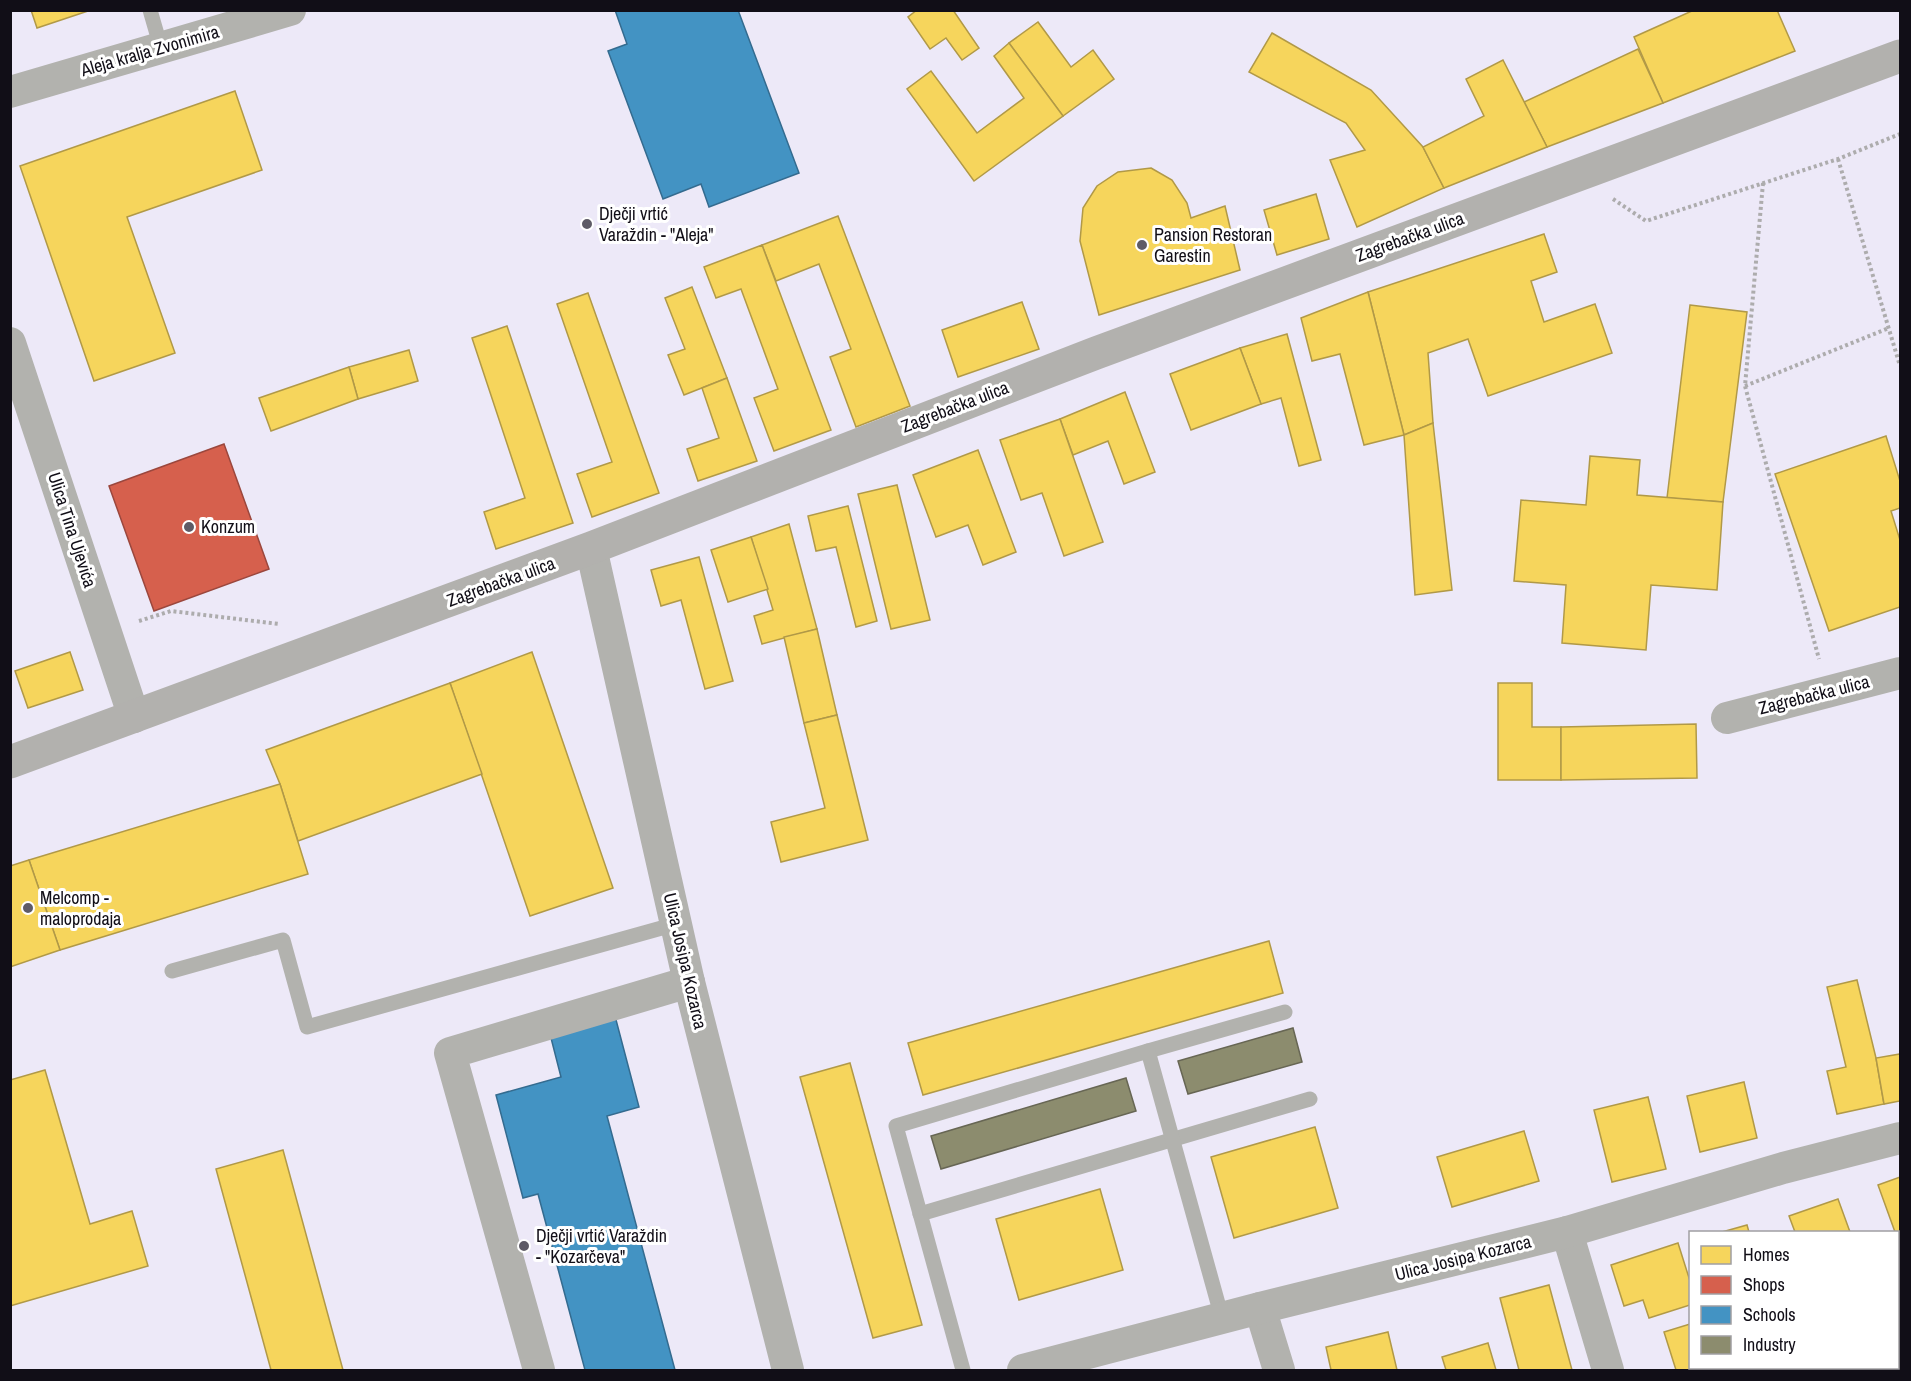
<svg xmlns="http://www.w3.org/2000/svg" width="1911" height="1381" viewBox="0 0 1911 1381" font-family="'Archivo Narrow',sans-serif">
<style>
.homes{fill:#f6d55c;stroke:#b19947;stroke-width:1.5}
.shops{fill:#d6604d;stroke:#9b473d;stroke-width:1.5}
.schools{fill:#4393c3;stroke:#346b8f;stroke-width:1.5}
.industry{fill:#8c8c6e;stroke:#676654;stroke-width:1.5}
.lines{fill:none;stroke-linecap:round;stroke-linejoin:round}
.path{stroke:#adacad;stroke-width:4;stroke-dasharray:3 3;stroke-linecap:butt}
.lane{stroke:#b2b2ae;stroke-width:15}
.street{stroke:#b2b2ae;stroke-width:32}
.secondary{stroke:#b2b1ae;stroke-width:33}
.poi-dot{fill:#5e5b66;stroke:#fff;stroke-width:2}
.labels{text-anchor:middle;stroke-width:6;stroke-linejoin:round;paint-order:stroke}
.street-label{font-size:18px;fill:#110e17;stroke:#fff}
.poi-label{font-size:18px;fill:#110e17;stroke:#fff;text-anchor:start}
</style>
<rect width="100%" height="100%" fill="#ede9f8"/>
<!-- homes -->
<g class="homes">
<path d="M31,10H91L37,28Z"/>
<path d="M917,10H953L979,48L962,60L946,38L930,49L908,17Z"/>
<path d="M1694,10H1777L1795,51L1663,103L1634,37Z"/>
<path d="M1038,22L1071,67L1093,50L1114,79L1063,116L1009,43Z"/>
<path d="M1272,33L1371,90L1423,147L1444,188L1357,227L1330,160L1365,150L1346,123L1249,72Z"/>
<path d="M1009,43L1063,116L974,181L907,89L931,71L977,133L1024,98L994,56Z"/>
<path d="M1638,49L1663,103L1547,147L1524,102Z"/>
<path d="M1503,60L1547,147L1444,188L1423,147L1484,116L1466,79Z"/>
<path d="M235,91L262,170L127,217L175,353L94,381L20,166Z"/>
<path d="M1151,168L1172,180L1187,203L1191,218L1225,206L1240,270L1099,315L1080,241L1083,208L1097,186L1118,172Z"/>
<path d="M1316,194L1329,239L1277,255L1264,210Z"/>
<path d="M838,216L910,406L856,427L830,357L851,349L819,264L776,281L762,245Z"/>
<path d="M1544,234L1557,272L1531,281L1544,322L1595,304L1612,353L1488,396L1468,339L1428,353L1433,423L1404,435L1368,292Z"/>
<path d="M762,245L831,430L774,451L754,398L778,389L741,289L716,298L704,267Z"/>
<path d="M692,287L727,378L684,395L668,355L685,349L665,298Z"/>
<path d="M1368,292L1404,435L1364,445L1340,354L1312,361L1301,318Z"/>
<path d="M588,293L659,493L592,517L577,474L612,462L557,304Z"/>
<path d="M1022,302L1039,349L958,377L942,330Z"/>
<path d="M1690,305L1747,312L1723,502L1667,498Z"/>
<path d="M507,326L573,523L496,549L484,512L525,498L472,338Z"/>
<path d="M1287,334L1321,460L1299,466L1281,398L1261,404L1240,348Z"/>
<path d="M1240,348L1261,404L1191,430L1170,374Z"/>
<path d="M409,350L418,381L358,399L349,367Z"/>
<path d="M349,367L358,399L271,431L259,398Z"/>
<path d="M727,378L757,461L698,481L687,449L719,438L702,388Z"/>
<path d="M1125,392L1155,472L1124,484L1108,441L1073,455L1060,419Z"/>
<path d="M1060,419L1103,542L1064,556L1042,493L1021,500L1000,440Z"/>
<path d="M1433,423L1452,590L1415,595L1404,435Z"/>
<path d="M1886,436L1900,481V508L1891,511L1900,540V607L1829,631L1775,474Z"/>
<path d="M978,450L1016,552L983,565L968,525L936,537L913,475Z"/>
<path d="M1590,456L1640,460L1637,495L1723,502L1717,590L1651,585L1646,650L1562,643L1566,585L1514,581L1521,500L1586,505Z"/>
<path d="M897,485L930,620L891,629L858,494Z"/>
<path d="M848,506L877,621L856,627L836,547L816,551L808,516Z"/>
<path d="M789,524L817,629L762,644L754,616L773,610L751,537Z"/>
<path d="M751,537L768,589L728,602L711,550Z"/>
<path d="M699,557L733,681L705,689L681,600L661,606L651,570Z"/>
<path d="M817,629L837,715L804,723L784,637Z"/>
<path d="M70,652L83,690L28,708L15,671Z"/>
<path d="M532,652L613,888L530,916L450,683Z"/>
<path d="M450,683L482,774L298,841L280,784L266,750Z"/>
<path d="M1498,683H1532V727H1561V780H1498Z"/>
<path d="M837,715L868,840L781,862L771,822L825,808L804,723Z"/>
<path d="M1696,724L1697,778L1561,780V727Z"/>
<path d="M280,784L308,874L60,950L29,860Z"/>
<path d="M29,860L60,950L10,967V866Z"/>
<path d="M1269,941L1283,993L923,1095L908,1043Z"/>
<path d="M1857,980L1876,1058L1884,1104L1837,1114L1827,1071L1846,1067L1827,987Z"/>
<path d="M1900,1054V1101L1884,1104L1876,1058Z"/>
<path d="M850,1063L922,1325L873,1338L800,1077Z"/>
<path d="M45,1070L90,1224L132,1211L148,1266L10,1306V1080Z"/>
<path d="M1744,1082L1757,1138L1700,1152L1687,1096Z"/>
<path d="M1648,1097L1666,1169L1612,1182L1594,1110Z"/>
<path d="M1315,1127L1338,1208L1234,1238L1211,1157Z"/>
<path d="M1524,1131L1539,1181L1452,1207L1437,1157Z"/>
<path d="M283,1150L343,1370H271L216,1169Z"/>
<path d="M1900,1177V1249L1898,1232H1895L1878,1185Z"/>
<path d="M1100,1189L1123,1270L1019,1300L996,1219Z"/>
<path d="M1838,1199L1850,1232H1795L1789,1216Z"/>
<path d="M1747,1225L1749,1232H1722Z"/>
<path d="M1678,1243L1690,1281V1305L1649,1318L1643,1300L1624,1306L1611,1265Z"/>
<path d="M1549,1285L1572,1370H1519L1500,1298Z"/>
<path d="M1900,1298V1346L1898,1347V1299Z"/>
<path d="M1690,1324V1368H1710L1711,1370H1676L1664,1332Z"/>
<path d="M1388,1332L1397,1370H1331L1326,1347Z"/>
<path d="M1488,1343L1496,1370H1446L1442,1357Z"/>
<path d="M1745,1368H1807L1808,1370H1746Z"/>
</g>
<!-- shops -->
<path class="shops" d="M224,444L269,569L154,611L109,486Z"/>
<!-- schools -->
<g class="schools">
<path d="M615,10H738L799,173L709,207L701,184L663,199L608,51L627,44Z"/>
<path d="M615,1016L639,1107L607,1116L675,1370H585L538,1194L523,1198L496,1095L561,1077L550,1034Z"/>
</g>
<!-- industry -->
<g class="industry">
<path d="M1293,1028L1302,1062L1188,1094L1178,1061Z"/>
<path d="M1126,1078L1136,1111L941,1169L931,1136Z"/>
</g>
<g class="lines">
<!-- path -->
<g class="path">
<path d="M1838,159L1900,366"/>
<path d="M1763,183L1745,386L1819,659"/>
<path d="M1613,199L1646,221L1838,159L1900,134"/>
<path d="M1745,386L1889,328"/>
<path d="M139,621L171,611L279,624"/>
</g>
<!-- lane -->
<g class="lane">
<path d="M150,10L161,48"/>
<path d="M172,971L283,940L307,1027L676,924"/>
<path d="M1148,1051L1285,1012"/>
<path d="M920,1214L1310,1099"/>
<path d="M963,1370L896,1126L1148,1051L1222,1318"/>
</g>
<!-- street -->
<g class="street">
<path d="M10,92L290,10"/>
<path d="M10,343L134,717"/>
<path d="M591,548L689,982L788,1370"/>
<path d="M1727,718L1900,673"/>
<path d="M1567,1232L1608,1370"/>
<path d="M1260,1308L1279,1370"/>
<path d="M539,1370L450,1053L689,982"/>
<path d="M1023,1370L1260,1308L1567,1232L1783,1168L1900,1138"/>
</g>
<!-- secondary -->
<path class="secondary" d="M10,762L591,548L1096,353L1900,56"/>
</g>
<!-- markers -->
<g class="poi-dot">
<circle cx="587" cy="224" r="6"/>
<circle cx="1142" cy="245" r="6"/>
<circle cx="189" cy="527" r="6"/>
<circle cx="28" cy="908" r="6"/>
<circle cx="524" cy="1246" r="6"/>
</g>
<g class="labels">
<!-- street labels -->
<g class="street-label">
<text transform="translate(150 51) rotate(-16)" y="6">Aleja kralja Zvonimira</text>
<text transform="translate(1410 237) rotate(-20)" y="6">Zagrebačka ulica</text>
<text transform="translate(955 407) rotate(-21)" y="6">Zagrebačka ulica</text>
<text transform="translate(72 530) rotate(72)" y="6">Ulica Tina Ujevića</text>
<text transform="translate(501 582) rotate(-20)" y="6">Zagrebačka ulica</text>
<text transform="translate(1814 695) rotate(-14)" y="6">Zagrebačka ulica</text>
<text transform="translate(685 961) rotate(77)" y="6">Ulica Josipa Kozarca</text>
<text transform="translate(1463 1258) rotate(-14)" y="6">Ulica Josipa Kozarca</text>
</g>
<!-- poi labels -->
<g class="poi-label">
<text x="599" y="220">Dječji vrtić<tspan x="599" dy="21">Varaždin - "Aleja"</tspan></text>
<text x="1154" y="241">Pansion Restoran<tspan x="1154" dy="21">Garestin</tspan></text>
<text x="201" y="533">Konzum</text>
<text x="40" y="904">Melcomp -<tspan x="40" dy="21">maloprodaja</tspan></text>
<text x="536" y="1242">Dječji vrtić Varaždin<tspan x="536" dy="21">- "Kozarčeva"</tspan></text>
</g>
</g>
<!-- border -->
<rect width="1911" height="1381" fill="none" stroke="#110e17" stroke-width="24"/>
<!-- legend -->
<rect x="1689" y="1231" width="210" height="138" fill="#ffffff" stroke="#a09fa2" stroke-width="1.5"/>
<rect x="1701" y="1246" width="30" height="18" fill="#f6d55c" stroke="#a09fa2" stroke-width="1.5"/>
<text x="1743" y="1261" font-size="18" fill="#110e17">Homes</text>
<rect x="1701" y="1276" width="30" height="18" fill="#d6604d" stroke="#a09fa2" stroke-width="1.5"/>
<text x="1743" y="1291" font-size="18" fill="#110e17">Shops</text>
<rect x="1701" y="1306" width="30" height="18" fill="#4393c3" stroke="#a09fa2" stroke-width="1.5"/>
<text x="1743" y="1321" font-size="18" fill="#110e17">Schools</text>
<rect x="1701" y="1336" width="30" height="18" fill="#8c8c6e" stroke="#a09fa2" stroke-width="1.5"/>
<text x="1743" y="1351" font-size="18" fill="#110e17">Industry</text>
</svg>
